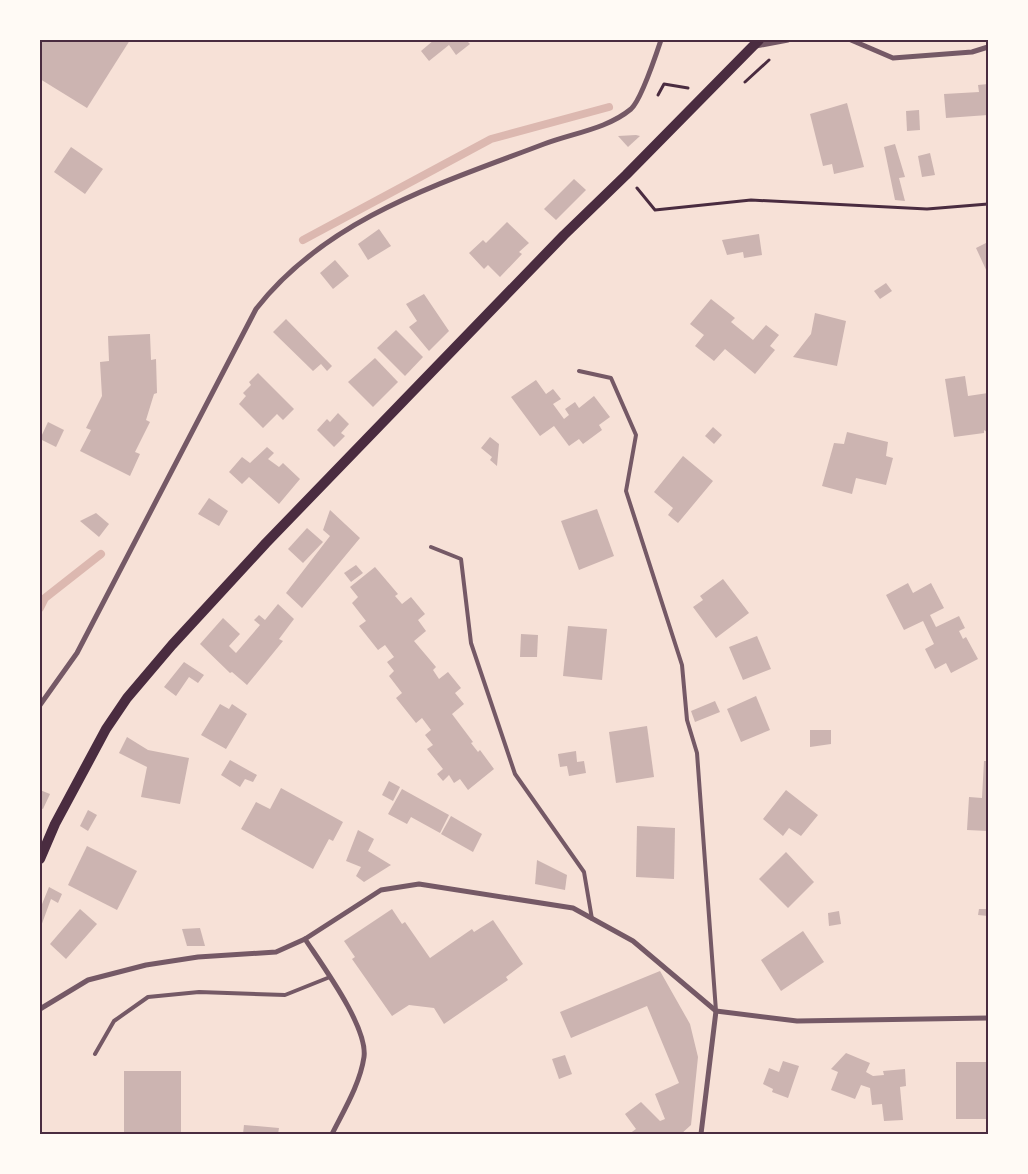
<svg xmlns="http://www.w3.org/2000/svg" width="1028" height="1174" viewBox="0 0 1028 1174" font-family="'IBM Plex Sans',sans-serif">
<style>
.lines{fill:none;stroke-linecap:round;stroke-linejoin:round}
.stream{stroke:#dcb8b0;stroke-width:8}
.building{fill:#ccb4b1}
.path{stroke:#4a2c40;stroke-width:3}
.service{stroke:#755966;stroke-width:4}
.minor{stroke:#755966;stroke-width:5}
.secondary{stroke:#4a2c40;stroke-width:10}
.neatline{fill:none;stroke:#4a2c40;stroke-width:2}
</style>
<rect width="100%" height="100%" fill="#f7e1d7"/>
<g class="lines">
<!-- stream -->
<g class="stream">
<path d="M303,240L491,139L609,107"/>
<path d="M40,608L45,598L101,554"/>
</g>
</g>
<!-- building -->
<g class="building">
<path d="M40,40H130L87,108L40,79Z"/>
<path d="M434,40H466L470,44L456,55L449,45L429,61L421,51Z"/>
<path d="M988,84V115L946,118L944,94L979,92L978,85Z"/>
<path d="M847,103L864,167L834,174L832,164L823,166L810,114Z"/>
<path d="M919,110L920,130L907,131L906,111Z"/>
<path d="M636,135L640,136L628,147L618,136Z"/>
<path d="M895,144L905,177L899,178L905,201L895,200L884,147Z"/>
<path d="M71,147L103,169L85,194L54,172Z"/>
<path d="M930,153L935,175L922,177L918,156Z"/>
<path d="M574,179L586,190L556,220L544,209Z"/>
<path d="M507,222L529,243L519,252L522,254L500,277L488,265L484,269L469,253L483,240L486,243Z"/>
<path d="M379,229L391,246L368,260L358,244Z"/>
<path d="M759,234L762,255L744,258L743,252L727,255L722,240Z"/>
<path d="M988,242V274L976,248Z"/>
<path d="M335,260L349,276L333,289L320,273Z"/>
<path d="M886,283L892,291L880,299L874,291Z"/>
<path d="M424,294L449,331L429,351L409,327L417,321L406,304Z"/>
<path d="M711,299L735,318L731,322L753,340L766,325L779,335L770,346L775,350L755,374L725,349L714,361L695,346L704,335L690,324Z"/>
<path d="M815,313L846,321L837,366L793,357L811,334Z"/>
<path d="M286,319L332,366L327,371L321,364L313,371L273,332Z"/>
<path d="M396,330L423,357L405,376L377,348Z"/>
<path d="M150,334L151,360L156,359L157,393L154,394L146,420L150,422L135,452L140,454L130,476L80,451L91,430L86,428L102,396L100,362L109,361L108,336Z"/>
<path d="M375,358L398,382L373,407L348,382Z"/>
<path d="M258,373L294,409L283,420L277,414L263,428L239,404L246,396L243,393L251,385L249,382Z"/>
<path d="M965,376L968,396L988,393V433L984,430V433L954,437L945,379Z"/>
<path d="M536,380L546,394L553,389L561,399L553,404L564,419L569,415L565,409L575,402L579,408L594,396L610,417L599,425L602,430L583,444L579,439L569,446L554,426L540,436L511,397Z"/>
<path d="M338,413L349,424L341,433L345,436L334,447L317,430L327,419L330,422Z"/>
<path d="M48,422L64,430L56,447L40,439Z"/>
<path d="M713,427L722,435L714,444L705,436Z"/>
<path d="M847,432L888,442L886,456L893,458L886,485L856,478L852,494L822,486L834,443L844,444Z"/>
<path d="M490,437L499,444L497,466L490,460L492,457L481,448Z"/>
<path d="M267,447L274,453L268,459L279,467L283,463L300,479L279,504L249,477L242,484L229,472L242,457L250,463Z"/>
<path d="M683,456L713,481L678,523L668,515L673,508L654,492Z"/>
<path d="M209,498L228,511L219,526L198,514Z"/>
<path d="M597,509L614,556L579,570L561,521Z"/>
<path d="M330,510L360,538L302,608L286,593L330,536L323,530Z"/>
<path d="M96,513L109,524L99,537L80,521Z"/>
<path d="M307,528L323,542L303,563L288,549Z"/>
<path d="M356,565L363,573L351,582L344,573Z"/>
<path d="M375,567L398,594L395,596L402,604L411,597L425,614L418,620L426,631L414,641L436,667L433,670L439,679L448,672L461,688L455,693L464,704L452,714L473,742L471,743L478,752L480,750L494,769L468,790L460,779L454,783L449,775L443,781L437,774L443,769L427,749L433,745L425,735L431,730L422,718L416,723L396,698L402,693L389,676L394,671L387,662L394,657L385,645L378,650L359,626L366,621L352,603L358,597L350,587Z"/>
<path d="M723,579L749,613L716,638L693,607L703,600L700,596Z"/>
<path d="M908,583L913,593L931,583L944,608L930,615L936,627L959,616L965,628L959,631L963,639L966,637L978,659L951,673L946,663L935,669L925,649L934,644L923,621L904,630L886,595Z"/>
<path d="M278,604L294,619L279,639L283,641L247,685L232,672L230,673L200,644L223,618L240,634L229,646L236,653L260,625L254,620L259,615L265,620Z"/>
<path d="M568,626L607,629L602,680L563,676Z"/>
<path d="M521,634L538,635L537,657H520Z"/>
<path d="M757,636L771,669L743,680L729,647Z"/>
<path d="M184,662L204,675L198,683L189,677L176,696L164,687Z"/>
<path d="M756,696L770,730L741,742L727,709Z"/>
<path d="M715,701L720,712L695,722L691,711Z"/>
<path d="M220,704L229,709L232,704L247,714L226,749L201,735Z"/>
<path d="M647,726L654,777L616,783L609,732Z"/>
<path d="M810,730H831V744L810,747Z"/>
<path d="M127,737L148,750L189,758L180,804L141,797L147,767L119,753Z"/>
<path d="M576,751L577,762L584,761L586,773L569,776L567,766L560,767L558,754Z"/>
<path d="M230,760L257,775L253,782L245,779L240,787L221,775Z"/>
<path d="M984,761H988V831L967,830L969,797L982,798Z"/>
<path d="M389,781L400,787L393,801L382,795Z"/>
<path d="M281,788L343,822L333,841L329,839L313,869L241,829L256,802L270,809Z"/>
<path d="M402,789L449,815L440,833L411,817L407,824L388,814Z"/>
<path d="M40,790L50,794L43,809L40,808Z"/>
<path d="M786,790L818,815L801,836L789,828L783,836L763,819Z"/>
<path d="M88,810L97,815L88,831L80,826Z"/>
<path d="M451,816L482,834L473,852L441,834Z"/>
<path d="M637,826L675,828L674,879L636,877Z"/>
<path d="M358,830L374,839L368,851L391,865L364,882L356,876L361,867L346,861Z"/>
<path d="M87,846L137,871L117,910L68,885Z"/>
<path d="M786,852L814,882L788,908L759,879Z"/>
<path d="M537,860L567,875L565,890L535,884Z"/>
<path d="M49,887L62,894L58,903L51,899L40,929V909Z"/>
<path d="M80,909L97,924L66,959L50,944Z"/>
<path d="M392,909L402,924L405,922L430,958L472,929L474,932L493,920L523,964L506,977L508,980L444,1024L434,1008L409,1005L392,1016L352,959L355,957L344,941Z"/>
<path d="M979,909H988V916L978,915Z"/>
<path d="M839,911L841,924L829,926L828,913Z"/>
<path d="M200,928L205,946H187L182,929Z"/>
<path d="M803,931L824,962L781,991L761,960Z"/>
<path d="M660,971L690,1024L698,1057L691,1125L681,1134H629L636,1129L625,1114L641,1102L660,1121L665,1119L655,1094L679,1083L647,1006L571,1038L560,1012Z"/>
<path d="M846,1053L870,1063L866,1072L873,1076L884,1075L883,1071L905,1069L906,1086L900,1087L903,1120L884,1121L882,1104L872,1105L870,1088L861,1085L855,1099L831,1090L838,1072L831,1069Z"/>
<path d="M565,1055L572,1074L559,1079L552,1059Z"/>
<path d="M783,1061L799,1066L788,1098L772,1092L773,1089L763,1084L769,1068L779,1072Z"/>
<rect x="956" y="1062" width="32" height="57"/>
<rect x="124" y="1071" width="57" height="63"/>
<path d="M244,1125L279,1128L278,1134H243Z"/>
</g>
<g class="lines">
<!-- path -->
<g class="path">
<path d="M745,82L769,60"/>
<path d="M658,95L664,84L688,88"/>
<path d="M637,188L655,210L751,200L927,209L988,204"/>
</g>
<!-- service -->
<g class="service">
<path d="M579,371L611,378L636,435L626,491L682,665L687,720L697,753L716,1011"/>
<path d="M431,547L461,559L471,643L515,774L584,872L592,919"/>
<path d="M95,1054L114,1021L148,997L199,992L285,995L330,977"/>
</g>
<!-- minor -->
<g class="minor">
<path d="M851,40L893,58L972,52L988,47"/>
<path d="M756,46L788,40"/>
<path d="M40,705L77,653L256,309C327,218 439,184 544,144C573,133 607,129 631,109C641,100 656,55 661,40"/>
<path d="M305,939C322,965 368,1027 364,1057C360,1084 344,1110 332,1134"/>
<path d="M40,1009L88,980L146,965L198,957L276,952L305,939L381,890L419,884L573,908L633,941L716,1011L797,1021L988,1018"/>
<path d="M701,1134L716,1011"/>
</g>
<!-- secondary -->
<path class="secondary" d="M40,859L55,824L106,729L127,698L172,645L266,543L564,235L626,175L759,40"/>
</g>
<!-- border -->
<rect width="1028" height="1174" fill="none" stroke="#fffaf5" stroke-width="82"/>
<rect x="41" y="41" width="946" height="1092" class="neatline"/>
</svg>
